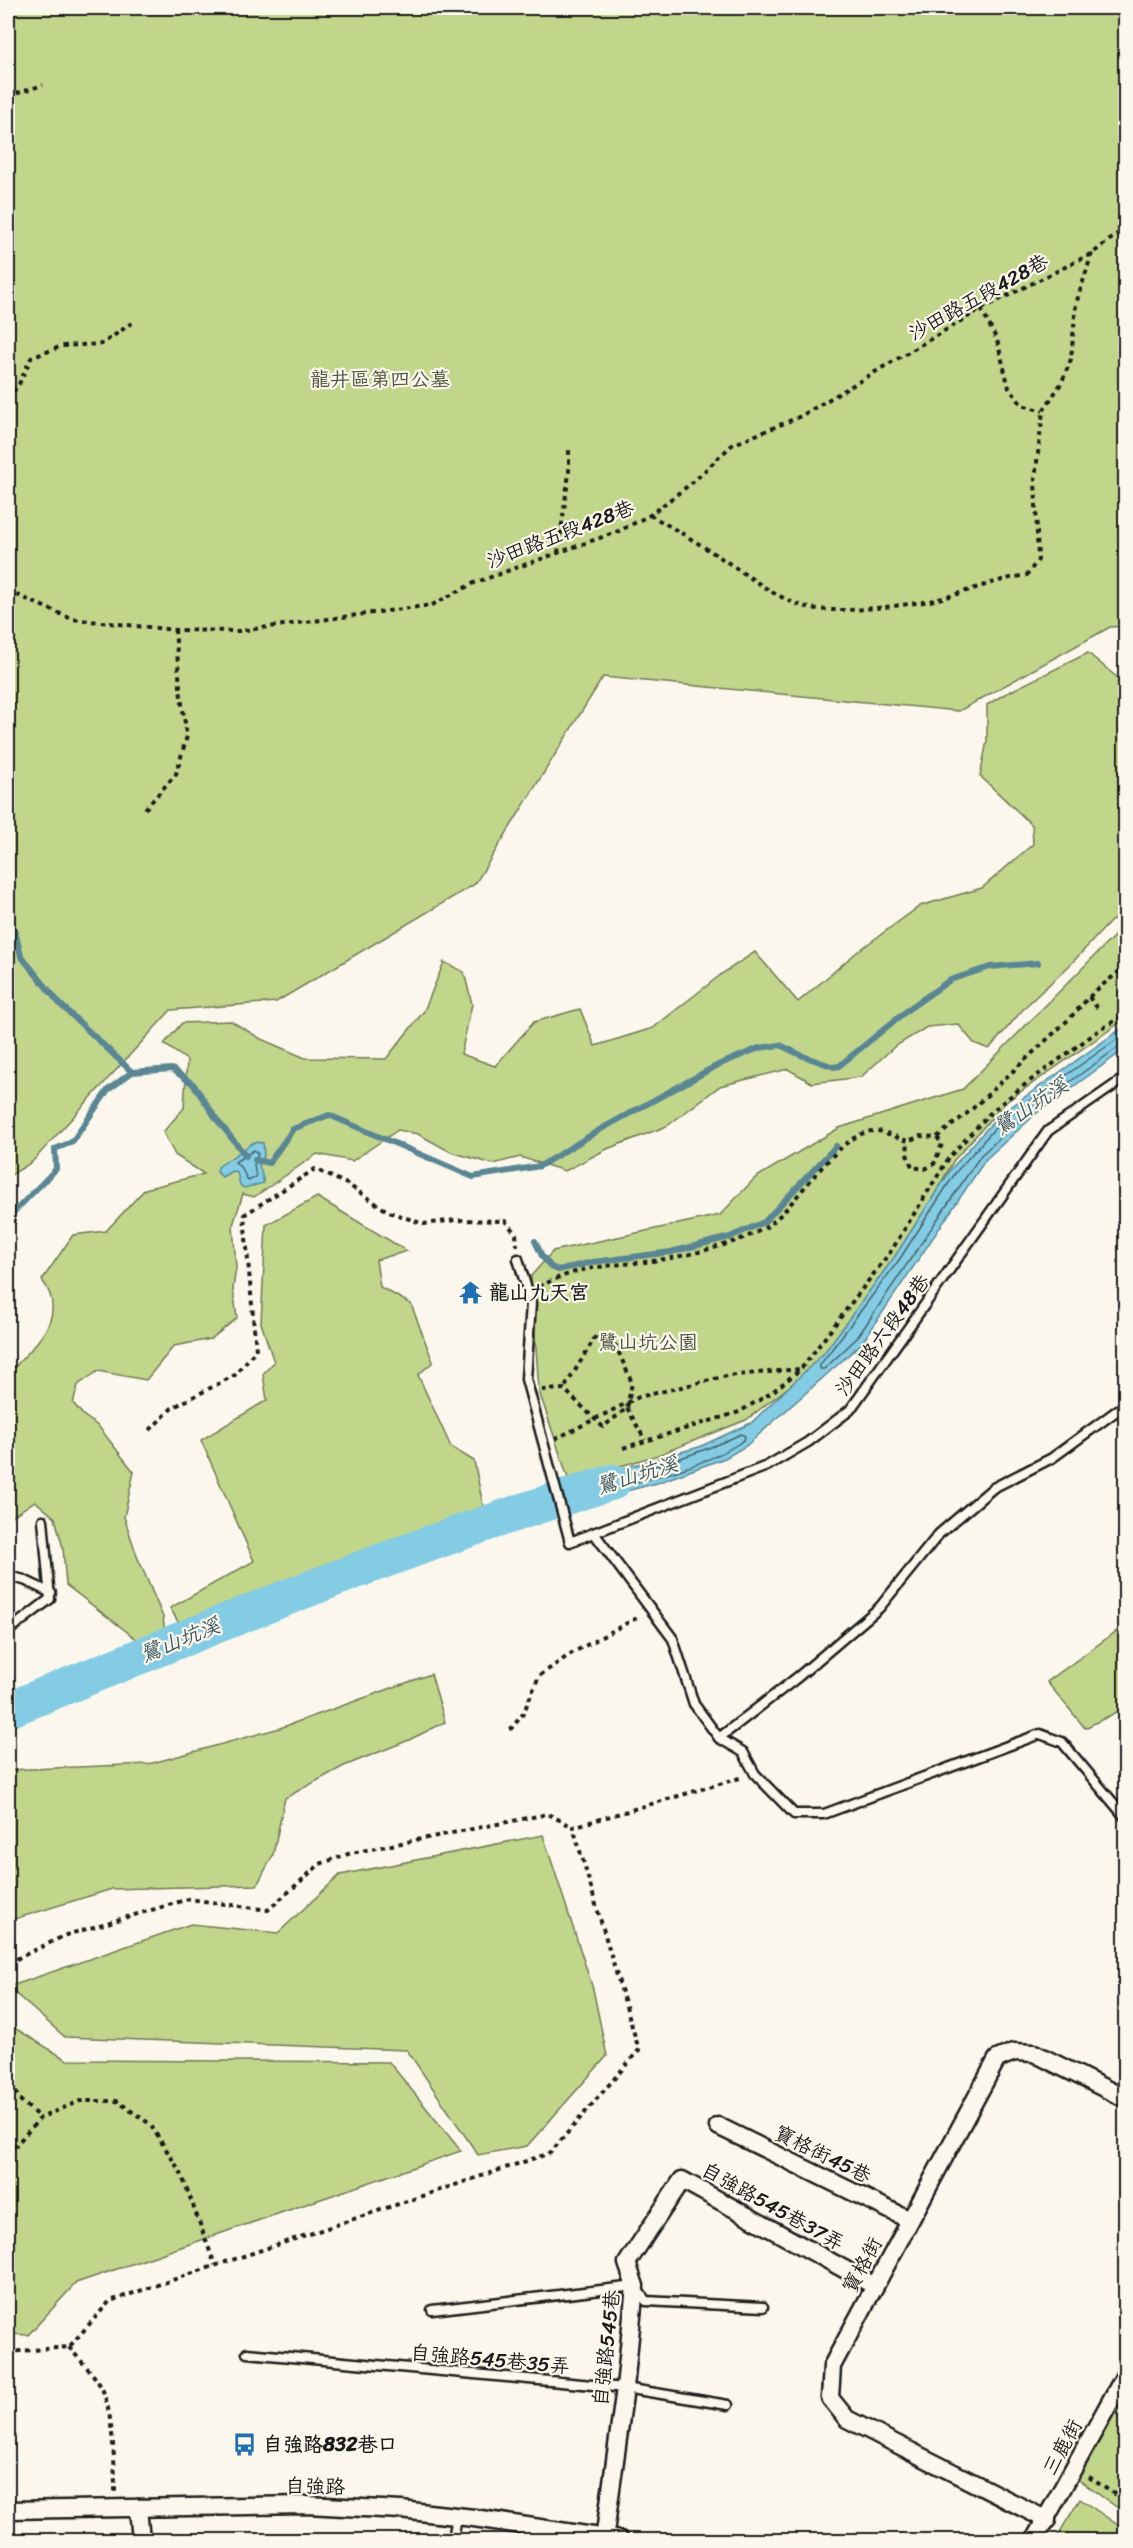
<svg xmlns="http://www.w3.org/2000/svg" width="1133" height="2548" viewBox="0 0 1133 2548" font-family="Sriracha,'LXGW WenKai TC',sans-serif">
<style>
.green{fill:#c2d68b;stroke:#6f7954;stroke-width:1.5}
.water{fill:#83cce4;stroke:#5a8694;stroke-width:1.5}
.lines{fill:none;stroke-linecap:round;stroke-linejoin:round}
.shore{stroke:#45626c;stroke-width:1.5}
.stream{stroke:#5a8694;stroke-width:6}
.river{stroke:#83cce4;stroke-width:36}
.lane-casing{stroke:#1c1c1c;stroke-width:13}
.street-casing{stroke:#1c1c1c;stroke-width:21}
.path{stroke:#1c1c1c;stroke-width:4;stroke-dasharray:4.5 4.5;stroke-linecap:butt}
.lane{stroke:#fbf7ec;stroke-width:8}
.street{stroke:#fbf7ec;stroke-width:16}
.labels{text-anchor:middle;stroke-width:4.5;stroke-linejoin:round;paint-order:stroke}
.street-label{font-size:20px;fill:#1c1c1c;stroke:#fbf7ec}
.park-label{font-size:20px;fill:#4e543d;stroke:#fbf7ec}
.poi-label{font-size:20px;font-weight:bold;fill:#1c1c1c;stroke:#fbf7ec;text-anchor:start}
.water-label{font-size:21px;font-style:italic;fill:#405a62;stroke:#fbf7ec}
</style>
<rect width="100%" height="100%" fill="#fbf7ec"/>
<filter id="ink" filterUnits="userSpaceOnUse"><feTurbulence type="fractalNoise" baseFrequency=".0167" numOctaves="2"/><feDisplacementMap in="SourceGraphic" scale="12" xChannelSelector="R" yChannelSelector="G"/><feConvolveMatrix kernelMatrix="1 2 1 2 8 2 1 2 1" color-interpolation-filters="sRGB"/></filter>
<g filter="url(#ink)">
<!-- green -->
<g class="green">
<path d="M8,8H1125V626L1110,627L959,711L603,677L475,884L276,1002L171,1010L32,1162L8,1177V238L12,231L8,226Z"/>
<path d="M1088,653L1125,684V912L1110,922L1070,965L1026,1006L989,1049L974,1043L958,1024L927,1027L894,1047L861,1077L812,1083L788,1069L720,1086L667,1126L607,1149L565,1171L520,1157L493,1164L451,1152L418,1134L398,1130L352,1161L317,1154L254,1197L243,1194L233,1225L236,1268L233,1289L237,1318L211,1339L174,1346L146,1380L98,1371L78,1385L73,1403L83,1415L99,1427L134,1472L124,1517L137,1556L163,1617L165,1635L139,1641L66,1585L63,1548L55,1518L35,1501L8,1519V1399L11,1388V1371C35,1344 70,1317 42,1280L73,1235L106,1231L145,1189L204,1174L175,1155L163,1132L184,1108L187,1060L164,1044L182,1023L231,1021L261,1039L305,1058L386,1059L424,1011L444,962L464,972L472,1004L461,1054L495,1066L534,1022L580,1009L595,1046L653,1028L723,973L755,952L798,1002L857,952L920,906L982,888L1033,844L1032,825L980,776L987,741V705L1003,695Z"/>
<path d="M1125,925V1019L1006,1102L954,1160L900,1256L839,1348L746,1420L658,1455L569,1481L539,1391L531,1276L553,1251L720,1215L755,1178L839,1128L963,1089Z"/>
<path d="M317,1197L407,1251L376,1260L380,1287L411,1304L433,1362L418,1375L451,1447L474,1461L484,1510L180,1625L170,1608L254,1561L201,1440L267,1400L263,1374L274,1362L261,1323L266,1225Z"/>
<path d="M1125,1625V1708L1085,1728L1047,1682Z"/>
<path d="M431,1674L445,1722L409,1740L344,1766L285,1798L273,1855L257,1885L112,1889L8,1921V1770L149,1764L280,1728Z"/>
<path d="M543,1835L593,1989L607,2056L527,2146L478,2155L407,2050L65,2037L8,1987L191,1924L278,1933L340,1875Z"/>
<path d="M8,2024L67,2060L389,2062L461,2151L76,2283L28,2335L8,2334Z"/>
<path d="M1125,2378V2513L1076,2478Z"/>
<path d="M1080,2499L1125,2530V2540H1055Z"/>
</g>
<!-- water -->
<g class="water">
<path d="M1125,1026V1049L1037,1113L986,1159L862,1343L746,1446L725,1458L657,1483L592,1500L565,1497L616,1470L699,1447L751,1423L824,1353L895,1256L951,1169L998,1116Z"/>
<path d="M254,1142L263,1143L264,1156L259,1165L264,1183L244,1188L240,1185L237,1172L232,1171L222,1177L217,1172L218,1167Z"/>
</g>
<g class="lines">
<!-- shore -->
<g class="shore">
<path d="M1126,1033L1002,1120L956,1172L899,1260L820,1365V1369H824L857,1338L981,1155L1033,1108L1120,1046L1126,1045"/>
<path d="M254,1150L258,1154L254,1165L256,1177L248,1181L242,1169L235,1162Z"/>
<path d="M741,1434L745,1436L744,1440C704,1468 644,1480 596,1492L593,1491C597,1481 619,1476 630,1473C669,1463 705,1451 741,1434Z"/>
</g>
<!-- stream -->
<g class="stream">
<path d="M8,918L15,931L21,956L60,1004L132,1072"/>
<path d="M255,1160L269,1163L293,1129L329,1115L473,1177L540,1166L601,1129L718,1065L759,1048L780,1045L803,1056L834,1067L839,1066L910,1008L950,980L990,967L1038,963"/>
<path d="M8,1218L56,1169L55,1149L72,1142L108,1090L132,1072L172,1069L193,1084L218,1121L246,1156"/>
<path d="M535,1241L542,1256L551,1267L558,1270L593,1262L671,1252L730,1237L764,1222L836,1146"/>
</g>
<!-- river -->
<path class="river" d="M8,1710C207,1629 407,1545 613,1482"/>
<defs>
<g id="lane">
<path d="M518,1259L531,1303L526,1379L570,1542L767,1466L808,1442L850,1410L1048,1131L1126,1077"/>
<path d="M594,1533L673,1639L694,1704L719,1738L743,1752L755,1774L794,1814H824L1040,1734L1062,1742L1126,1818"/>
<path d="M8,1576L24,1580L51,1593"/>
<path d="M8,1631L50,1599L43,1520"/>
<path d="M719,1738L799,1676L879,1608L939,1534L993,1488L1052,1458L1126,1404"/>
<path d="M432,2310L635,2286L646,2301L763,2307"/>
<path d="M247,2353L625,2388L728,2405"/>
<path d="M453,2540L457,2516"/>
</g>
<g id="street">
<path d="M718,2126L910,2220"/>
<path d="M138,2508L141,2540"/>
<path d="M8,2510L307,2505L401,2510L474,2518L620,2540"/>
<path d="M1047,2520L847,2419L830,2398L832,2366L997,2059L1014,2052L1034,2053L1126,2099"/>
<path d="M604,2540L625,2388L635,2286L627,2263L682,2180L875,2286"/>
<path d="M1034,2540L1126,2373"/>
</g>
</defs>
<!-- lane casing -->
<use href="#lane" class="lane-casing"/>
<!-- street casing -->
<use href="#street" class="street-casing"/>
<!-- path -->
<g class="path">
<path d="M8,96L43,85"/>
<path d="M981,309L997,340L1009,388L1022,405L1043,411"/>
<path d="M8,399L19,384L31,358L62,346L102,344L133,322"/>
<path d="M650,515C675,529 700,544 724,560C749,576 774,597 803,606C830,615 887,607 916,603C954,599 989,580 1027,575L1038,560L1035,479L1043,411L1062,382L1071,359L1076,304L1092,253"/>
<path d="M558,553L569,473V446"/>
<path d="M8,591L72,619L175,630L239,631L432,605L474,583L619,531L650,515L693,482L732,445L801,416L981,309L1093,253L1126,227"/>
<path d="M145,809L176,774L187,736L181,697L175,630"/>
<path d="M1089,997L1099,1010"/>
<path d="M937,1137L970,1111L1067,1021L1094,992L1126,966"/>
<path d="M539,1287C575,1267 605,1266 644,1262C676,1259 740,1244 766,1227C795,1209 841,1127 877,1131C887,1132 898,1138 908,1141L907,1154L912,1167L925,1169L934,1164L942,1144L937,1137L920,1136L908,1141"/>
<path d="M542,1390L564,1389L603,1427L627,1408L632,1383L616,1346L597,1334L564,1389"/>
<path d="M627,1408L645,1440"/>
<path d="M150,1430L172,1408L235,1375L256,1350L244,1215L315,1169L347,1184L389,1212L424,1224L455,1220L505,1221L516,1234L517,1246"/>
<path d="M555,1439L639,1397L727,1376L799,1369"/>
<path d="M623,1448L739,1412L771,1393L801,1369L891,1251L950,1156L992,1111L1027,1083L1098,1031L1126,1014"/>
<path d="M510,1730L523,1714L539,1676L572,1653L640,1616"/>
<path d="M8,1963L66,1935L189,1899L268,1910L320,1864L351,1853L548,1814L573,1827"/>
<path d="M8,2075L19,2099L40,2118"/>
<path d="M8,2154L40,2118L80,2101H117L150,2124L181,2173L215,2265"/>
<path d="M69,2347C80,2361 96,2375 103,2391C113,2416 115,2466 115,2493"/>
<path d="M8,2352L69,2347L110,2301L550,2153L639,2050L573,1827L743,1777"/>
<path d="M1089,2477L1126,2502"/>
</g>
<!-- lane -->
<use href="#lane" class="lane"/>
<!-- street -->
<use href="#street" class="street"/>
</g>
</g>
<!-- icons -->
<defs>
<symbol id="temple-bare" viewBox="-9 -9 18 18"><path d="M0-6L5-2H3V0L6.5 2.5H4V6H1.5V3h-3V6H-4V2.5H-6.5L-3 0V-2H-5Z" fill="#1f6fb2" stroke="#fbf7ec" stroke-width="2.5" paint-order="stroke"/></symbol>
<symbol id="bus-bare" viewBox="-9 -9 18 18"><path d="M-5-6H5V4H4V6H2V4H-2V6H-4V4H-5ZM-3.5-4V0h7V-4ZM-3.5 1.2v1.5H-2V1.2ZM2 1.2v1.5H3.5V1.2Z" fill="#1f6fb2" stroke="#fbf7ec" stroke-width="2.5" paint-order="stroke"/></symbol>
</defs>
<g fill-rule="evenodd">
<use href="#temple-bare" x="454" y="1276" width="33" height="33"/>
<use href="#bus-bare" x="228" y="2428" width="33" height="33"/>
</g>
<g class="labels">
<!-- street labels -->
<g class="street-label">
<text transform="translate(978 297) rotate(-29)" y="7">沙田路五段428巷</text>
<text transform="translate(560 534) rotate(-21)" y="7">沙田路五段428巷</text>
<text transform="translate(882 1335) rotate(-54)" y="7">沙田路六段48巷</text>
<text transform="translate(823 2154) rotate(26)" y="7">寶格街45巷</text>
<text transform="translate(773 2206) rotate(29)" y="7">自強路545巷37弄</text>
<text transform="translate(862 2265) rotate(-62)" y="7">寶格街</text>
<text transform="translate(606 2348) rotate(-84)" y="7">自強路545巷</text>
<text transform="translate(490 2359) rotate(5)" y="7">自強路545巷35弄</text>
<text transform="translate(1062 2447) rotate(-62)" y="7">三鹿街</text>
<text transform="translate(315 2486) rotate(1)" y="7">自強路</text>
</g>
<!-- park labels -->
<g class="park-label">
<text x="380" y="386">龍井區第四公墓</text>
<text x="648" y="1349">鷺山坑公園</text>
</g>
<!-- poi labels -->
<g class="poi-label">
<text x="489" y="1299">龍山九天宮</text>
<text x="263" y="2451">自強路832巷口</text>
</g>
<!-- water labels -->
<g class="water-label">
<text transform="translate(1031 1106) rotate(-34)" y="7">鷺山坑溪</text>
<text transform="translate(637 1475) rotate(-17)" y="7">鷺山坑溪</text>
<text transform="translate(180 1640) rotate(-22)" y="7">鷺山坑溪</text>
</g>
</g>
<!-- margin -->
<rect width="1133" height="2548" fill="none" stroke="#fbf7ec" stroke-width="30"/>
<rect x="15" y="15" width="1103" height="2518" fill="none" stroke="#1c1c1c" stroke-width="2" filter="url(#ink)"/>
</svg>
